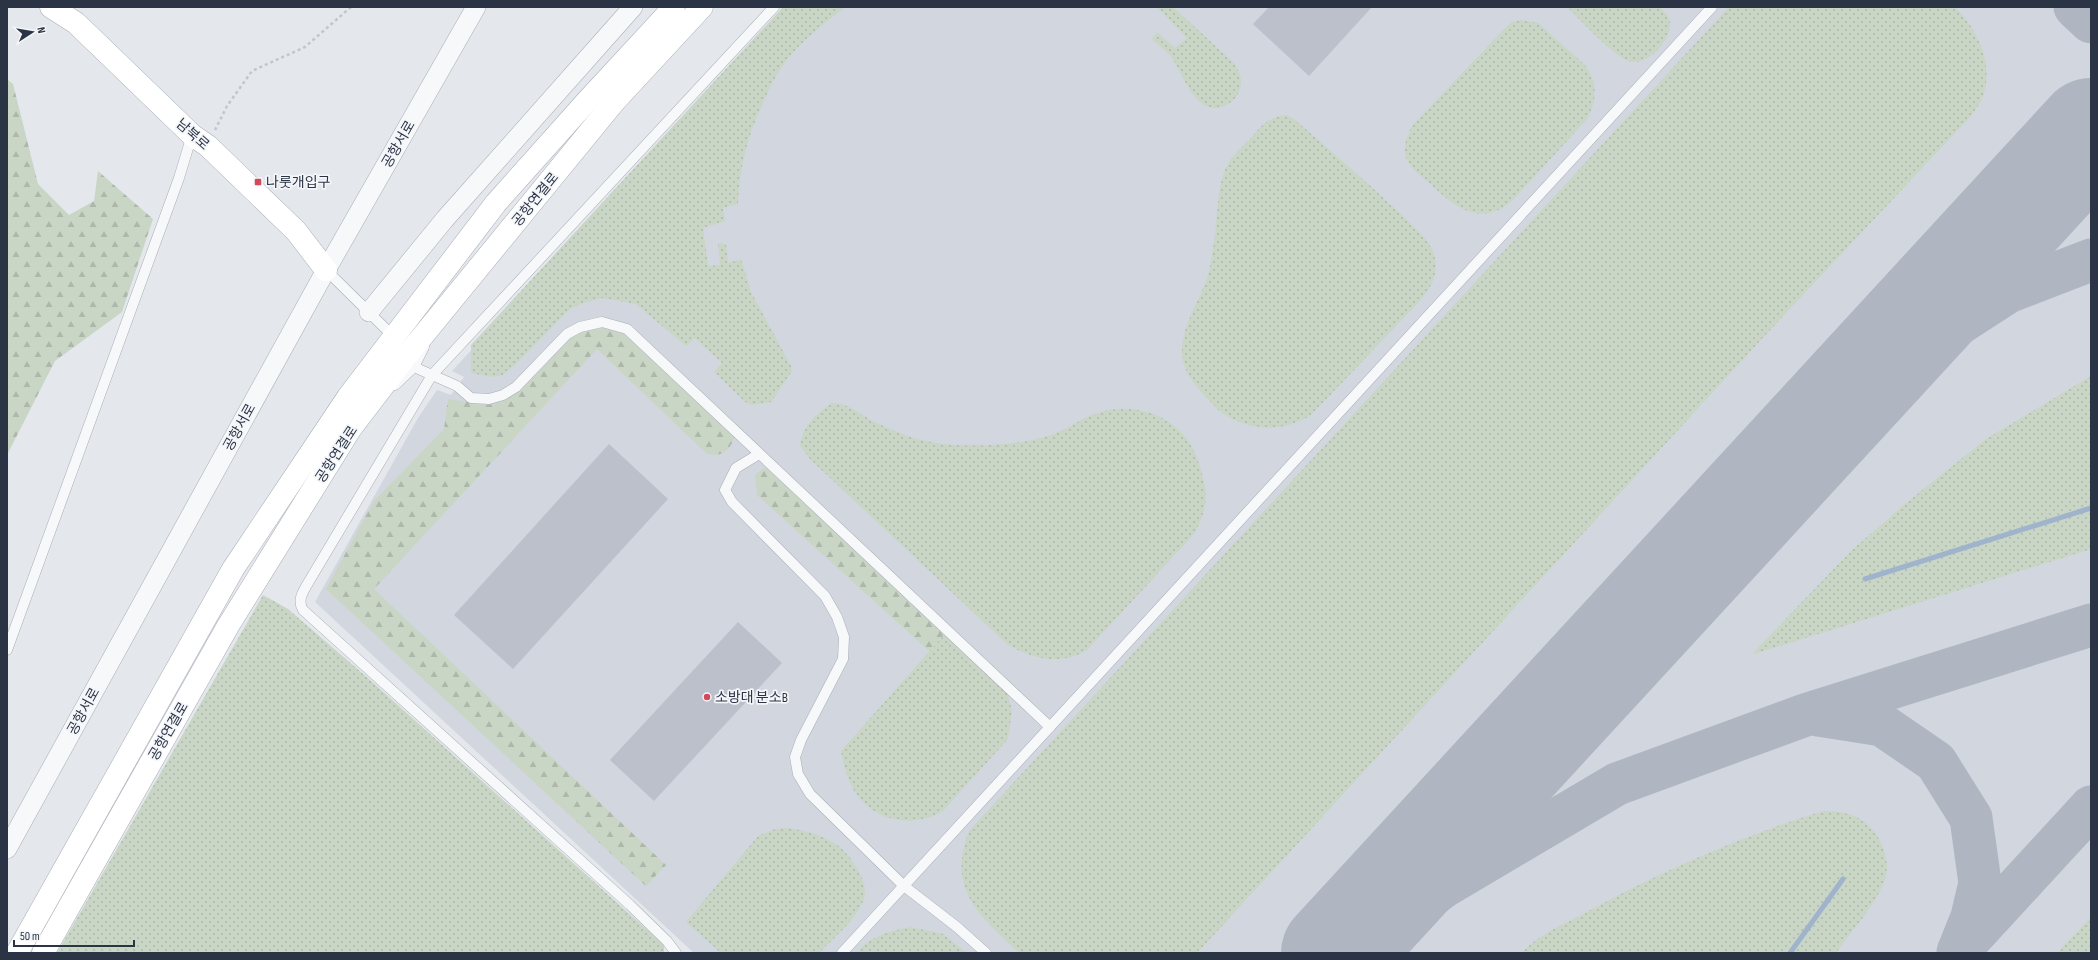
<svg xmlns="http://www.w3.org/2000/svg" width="2098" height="960" viewBox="0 0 2098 960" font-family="'Sofia Sans Condensed','Noto Sans KR',sans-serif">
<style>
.built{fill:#d2d6de}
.grass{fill:url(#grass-dots)}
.forest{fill:url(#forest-firs)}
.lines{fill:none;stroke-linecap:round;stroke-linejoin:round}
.stream{stroke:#9fb4cc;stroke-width:5}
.taxiway{stroke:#b0b6c1;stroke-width:43}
.runway{stroke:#b0b6c1;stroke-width:108}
.building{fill:#bbc0ca}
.lane-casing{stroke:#a9aeb7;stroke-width:11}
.street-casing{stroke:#a9aeb7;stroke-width:20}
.secondary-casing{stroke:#a9aeb7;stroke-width:23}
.path{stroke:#c2c5cb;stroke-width:2.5;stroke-dasharray:3 3;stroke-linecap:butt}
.lane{stroke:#f7f8fa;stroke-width:10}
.street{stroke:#f7f8fa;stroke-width:19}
.secondary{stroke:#fff;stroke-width:22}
.poi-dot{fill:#d1495b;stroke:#f4f6f9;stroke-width:1.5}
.labels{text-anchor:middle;stroke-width:3.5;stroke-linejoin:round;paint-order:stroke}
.street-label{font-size:14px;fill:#2b3445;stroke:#f4f6f9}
.poi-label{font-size:14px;fill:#2b3445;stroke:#f4f6f9;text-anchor:start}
</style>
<defs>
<pattern id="grass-dots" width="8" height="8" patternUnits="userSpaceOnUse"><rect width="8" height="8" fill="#c9d6c5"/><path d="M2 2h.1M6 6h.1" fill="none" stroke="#adb8ab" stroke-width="1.8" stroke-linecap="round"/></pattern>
<pattern id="forest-firs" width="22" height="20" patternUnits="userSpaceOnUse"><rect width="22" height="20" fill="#c9d6c5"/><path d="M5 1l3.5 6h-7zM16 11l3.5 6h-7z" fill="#adb8ab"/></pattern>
</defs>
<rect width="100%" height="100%" fill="#e4e7ec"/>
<!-- built -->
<path class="built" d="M788,7H2091V953H694L315,602L418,418L437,390L451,395L464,377L452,371Z"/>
<!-- grass -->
<g class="grass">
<path d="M783,7H845C824,24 796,45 781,68C776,75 772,84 768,92C749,131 740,161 738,204L723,208L725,221L703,228L708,266L720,265L718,243L726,244L728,263L741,259L751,292L791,366L792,371L771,402L751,405L744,401L714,372L722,363L695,338L686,346L636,304L602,298L583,303L570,309L515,365L503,375L491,377L471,373V345Z"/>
<path d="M1157,7H1173L1235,64C1238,70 1242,77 1241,84C1239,103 1216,116 1200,102C1188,92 1181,72 1172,58C1167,51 1158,45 1152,39L1157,32L1175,48L1187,38Z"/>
<path d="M1567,7H1659C1664,11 1669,16 1670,22C1672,40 1647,67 1629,61C1614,57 1580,19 1567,7Z"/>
<path d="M1729,7H1955C1978,30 1994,64 1983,96C1981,102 1976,109 1972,115L1771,329L1197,953H1019C980,915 946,891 969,831Z"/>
<path d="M1521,20L1538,23L1585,65C1598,83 1597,101 1587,119L1512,201C1478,229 1453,205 1427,181C1417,173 1405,164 1405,150C1404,142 1409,133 1412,126L1504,29L1512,22Z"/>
<path d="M1286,115L1294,119C1331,151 1368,183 1404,217C1414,228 1428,238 1433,252C1441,272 1431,288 1419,302L1311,415C1283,433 1250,431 1222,413C1216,409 1211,402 1205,396C1196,386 1186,375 1183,361C1177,329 1202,300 1209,271C1212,256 1215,239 1216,223C1219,201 1218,178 1231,159C1237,151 1245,144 1252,137C1262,125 1269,117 1286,115Z"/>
<path d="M2091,376V549L1754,654L1753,653L1852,550L1911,499L1986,439Z"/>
<path d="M831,403C848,402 862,416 877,423C901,435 928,444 955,445C987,446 1020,445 1051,435C1067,430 1081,418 1098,413C1137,400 1183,418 1197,458C1208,491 1210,501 1195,533L1087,650C1061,666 1032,659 1007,644L811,460L800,446C803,425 815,416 831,403Z"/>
<path d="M263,595L288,609L369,679L664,945V953H57Z"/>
<path d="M951,627L997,670L1006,689L1012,710L1008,739L943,811C917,827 882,823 861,800C849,787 844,768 841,751Z"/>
<path d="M1823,811C1844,811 1862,815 1875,833C1884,845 1890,863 1885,879C1878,902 1850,933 1836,953H1522C1537,935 1563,925 1583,914C1660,872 1739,837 1823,811Z"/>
<path d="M789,828C822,834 843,841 859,872C863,880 867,889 864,898C857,920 834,937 819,953H721L686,922L758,836L775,829Z"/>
<path d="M2091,917V953H2057Z"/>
<path d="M911,927L943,934L967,953H856C871,936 889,931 911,927Z"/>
</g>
<!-- forest -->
<g class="forest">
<path d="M7,79L13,84L38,184L69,215L94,201L98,171L153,219L122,312L55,361L7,455Z"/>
<path d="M615,325L735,436C729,451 724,457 707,454L597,349L374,589L666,865L646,886L326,589L374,501L444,429L448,399L488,405L511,396L534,377L574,332Z"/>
<path d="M764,468L775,470L951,627L929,651L757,495L755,475Z"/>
</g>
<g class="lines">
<!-- stream -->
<g class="stream">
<path d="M1865,579L2091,508"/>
<path d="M1790,953L1843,879"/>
</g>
<!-- taxiway -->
<g class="taxiway">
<path d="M2075,7L2091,22"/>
<path d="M1846,397L2008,292L2091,260"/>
<path d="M1818,715L1882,725L1936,762L1971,818L1980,883L1972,917L1958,952"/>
<path d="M1445,884L1475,831L1556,712"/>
<path d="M1966,943L2091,807"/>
<path d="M1354,953L1443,887L1617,784L1808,714L2091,625"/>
</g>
<!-- runway -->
<path class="runway" d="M1335,953L2091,132"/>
</g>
<!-- building -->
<g class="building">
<path d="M1269,7H1372L1309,76L1253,24Z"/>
<path d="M609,444L668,499L513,669L454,615Z"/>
<path d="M738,622L782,663L654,801L610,760Z"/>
</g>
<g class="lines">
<defs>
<g id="lane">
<path d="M326,270L394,337"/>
<path d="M414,367L457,386L471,398L489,399L503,395L516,387L567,334L580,327L602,322L627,329L1050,727"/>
<path d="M395,385L414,367L424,347"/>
<path d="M759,454L736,468L725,490L732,502L825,596L837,617L844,637L843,659L801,740L795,757L798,774L810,794L904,886L957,927L986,953"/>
<path d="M7,650L179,178L192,135"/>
<path d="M676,953L667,941L630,905L303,610C297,600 303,592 308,583L432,375L774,7"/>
<path d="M842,953L1712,7"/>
</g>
<g id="street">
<path d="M369,312L445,219L633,7"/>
<path d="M7,849L326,270L476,7"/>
</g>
<g id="secondary">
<path d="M51,7L76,23L192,135L208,146L296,231L326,270"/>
<path d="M17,953L233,569L348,397L496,203L587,101L674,7"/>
<path d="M43,953L228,626L351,428L403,360L614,102L702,7"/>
</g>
</defs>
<!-- lane casing -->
<use href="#lane" class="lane-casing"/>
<!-- street casing -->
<use href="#street" class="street-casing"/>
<!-- secondary casing -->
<use href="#secondary" class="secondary-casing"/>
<!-- path -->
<path class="path" d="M215,130L227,106L252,71L305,47L351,7"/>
<!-- lane -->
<use href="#lane" class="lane"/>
<!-- street -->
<use href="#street" class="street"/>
<!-- secondary -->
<use href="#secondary" class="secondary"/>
</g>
<!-- markers -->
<g class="poi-dot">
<rect x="254" y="178" width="8" height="8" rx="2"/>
<circle cx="707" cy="697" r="4"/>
</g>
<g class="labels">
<!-- street labels -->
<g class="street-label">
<text transform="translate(193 134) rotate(41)" y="5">남북로</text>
<text transform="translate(398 144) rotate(-60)" y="5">공항서로</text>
<text transform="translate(535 199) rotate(-51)" y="5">공항연결로</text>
<text transform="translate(239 427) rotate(-61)" y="5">공항서로</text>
<text transform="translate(336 454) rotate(-57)" y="5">공항연결로</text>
<text transform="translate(83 711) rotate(-61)" y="5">공항서로</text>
<text transform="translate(168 731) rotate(-60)" y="5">공항연결로</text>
</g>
<!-- poi labels -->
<g class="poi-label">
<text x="266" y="187">나룻개입구</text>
<text x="715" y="702">소방대 분소B</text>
</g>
</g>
<!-- border -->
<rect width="2098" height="960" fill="none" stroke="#2b3445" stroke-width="16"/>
<!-- north arrow -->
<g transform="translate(32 32) rotate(78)" stroke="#f4f6f9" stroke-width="3" paint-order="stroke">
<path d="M0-3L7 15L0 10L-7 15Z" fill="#2b3445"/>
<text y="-6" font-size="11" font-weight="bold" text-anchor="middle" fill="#2b3445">N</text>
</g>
<!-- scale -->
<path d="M14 940v6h120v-6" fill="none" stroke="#2b3445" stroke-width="2"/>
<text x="20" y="940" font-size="12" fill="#2b3445" stroke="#f4f6f9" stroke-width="3" paint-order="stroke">50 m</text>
</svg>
